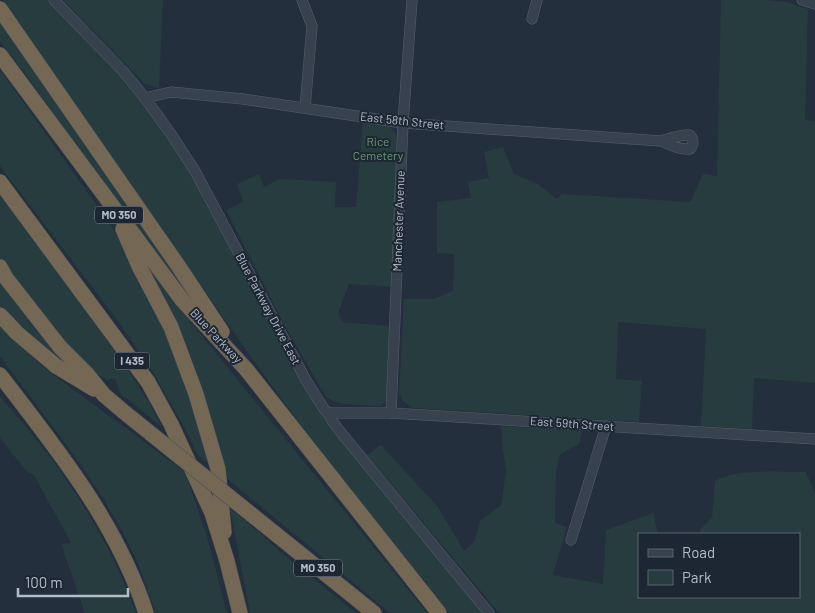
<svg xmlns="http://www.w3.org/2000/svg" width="815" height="613" viewBox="0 0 815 613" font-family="Barlow,sans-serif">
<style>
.green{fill:#263c3f}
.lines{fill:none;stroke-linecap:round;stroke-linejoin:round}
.minor-casing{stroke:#565f6c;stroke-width:11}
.highway-casing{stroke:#434c59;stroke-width:16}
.minor{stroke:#38414e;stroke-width:10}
.highway{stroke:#746855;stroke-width:15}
.highway-bridge-casing{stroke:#434c59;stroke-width:16;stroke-linecap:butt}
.highway-bridge{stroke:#746855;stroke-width:15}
.labels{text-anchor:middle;stroke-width:4;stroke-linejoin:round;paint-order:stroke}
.shield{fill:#1d2633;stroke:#878f9c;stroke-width:1}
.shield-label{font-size:11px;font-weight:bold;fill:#b4bcc9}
.street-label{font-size:12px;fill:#b4bcc9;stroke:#1d2633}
.park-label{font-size:12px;fill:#6b9a76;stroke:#1d2633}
</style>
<rect width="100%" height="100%" fill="#242f3e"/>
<!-- green -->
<g class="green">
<path d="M3,0H47C73,25 99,50 122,78C149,108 171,142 192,176L306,391L315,405L482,613H449L320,451L246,350Z"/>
<path d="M63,0H163L159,88L145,84Z"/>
<path d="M721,0H766L786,2L808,9L805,120L815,121V383L754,378L752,429L701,426L706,329L618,322L616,379L642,381L639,422L413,408L403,401L399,393L404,299H433L453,291L454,254L437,253V202L471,198L468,182L489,178L484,152L503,147L514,174L538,184L557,199L562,194L690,202L703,174L717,176Z"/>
<path d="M0,21L219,334L143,240L32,83L0,41Z"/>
<path d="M0,70L106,218L122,243L151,298L178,358L210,465L198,455L182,423L153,372L116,318L0,166Z"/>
<path d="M363,122C378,124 395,123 398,141L392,287L349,284L338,313L343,322L389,326L387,401L381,406L343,404L336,402L326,397L285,326L226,210L243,202L237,184L259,174L264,187L279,179L336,182L335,207H356Z"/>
<path d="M0,196L117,353L149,403L162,427L120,393L115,378L107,380L91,370L59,337L16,283L0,258Z"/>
<path d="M146,265L181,310L427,613H390L224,476Z"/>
<path d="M0,282L33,327L74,371L14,323L0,307Z"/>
<path d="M0,325L43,367L185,472L208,540L227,613H156L137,561L121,529L105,501L74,455L0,356Z"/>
<path d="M0,396C18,418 37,439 53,461C87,508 117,559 136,613H85L61,544L71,543L34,475L27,472L0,438Z"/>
<path d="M501,426L582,431L579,444L560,454L556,472L555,523L567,527L553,575L603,584L606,530L653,513L658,534H639V597H799V534H700V530L712,517L715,481C737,468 780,472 806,472L815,494V613H499L367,455L381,445L438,507L464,551L474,542L480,521L501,505L506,471L502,443Z"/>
<path d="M230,508L246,521L283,554L356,613H250Z"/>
</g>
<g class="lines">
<defs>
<g id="minor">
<path d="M54,0L123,71L145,98L171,134L195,171L307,382L324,409L328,413L333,422L343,435L489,613"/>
<path d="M302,0L312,26L305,108"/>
<path d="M802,0L815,4"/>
<path d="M532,19L537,0"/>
<path d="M145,98L171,92L243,99L403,123L661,141C671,145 679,150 690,149C694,144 694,140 690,135C680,134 671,138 661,141"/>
<path d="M328,413H391L815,439"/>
<path d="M391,413L403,123L412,0"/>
<path d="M571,540L606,426"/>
</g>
<g id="highway">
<path d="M0,9L179,267L222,332"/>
<path d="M0,55L183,301L246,369L439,613"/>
<path d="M0,182L148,382L171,424L212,513L227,561L240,613"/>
<path d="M123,229L139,266L171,327L196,394L218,469L224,532"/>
<path d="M0,267L6,278L60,347L87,374L104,395L124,412"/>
<path d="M0,315L17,333L56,366L94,389"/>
<path d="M0,375C57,449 117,523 146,613"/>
<path d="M262,523L374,613"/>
</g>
</defs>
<!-- minor casing -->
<use href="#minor" class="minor-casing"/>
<!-- highway casing -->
<use href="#highway" class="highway-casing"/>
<!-- minor -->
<use href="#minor" class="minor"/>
<!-- highway -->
<use href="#highway" class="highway"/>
<defs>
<path id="highway-bridge" d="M124,412L262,523"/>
</defs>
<!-- highway-bridge casing -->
<use href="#highway-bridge" class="highway-bridge-casing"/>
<!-- highway-bridge -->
<use href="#highway-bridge" class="highway-bridge"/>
</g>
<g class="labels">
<!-- shield labels -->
<g class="shield">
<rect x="95" y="206.5" width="48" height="17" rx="4"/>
<rect x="114.5" y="352.5" width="35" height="17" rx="4"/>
<rect x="294" y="559.5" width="48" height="17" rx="4"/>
</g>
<g class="shield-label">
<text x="119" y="219">MO 350</text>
<text x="132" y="365">I 435</text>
<text x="318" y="572">MO 350</text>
</g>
<!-- street labels -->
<g class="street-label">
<text transform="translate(402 121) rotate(6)" y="4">East 58th Street</text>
<text transform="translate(399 221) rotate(-88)" y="4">Manchester Avenue</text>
<text transform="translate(268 309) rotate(62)" y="4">Blue Parkway Drive East</text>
<text transform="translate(216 336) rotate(47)" y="4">Blue Parkway</text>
<text transform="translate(572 424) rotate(4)" y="4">East 59th Street</text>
</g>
<!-- park labels -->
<g class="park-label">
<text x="378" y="146">Rice<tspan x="378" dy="14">Cemetery</tspan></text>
</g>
</g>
<!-- legend -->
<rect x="638" y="533" width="162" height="65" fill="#1d2633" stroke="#59626f"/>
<rect x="648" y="549" width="25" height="8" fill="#38414e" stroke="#59626f"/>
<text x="682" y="558" font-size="15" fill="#b4bcc9">Road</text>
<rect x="648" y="570" width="25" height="15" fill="#263c3f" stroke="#59626f"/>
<text x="682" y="583" font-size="15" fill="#b4bcc9">Park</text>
<!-- scale -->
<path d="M18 588v8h110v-8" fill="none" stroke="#b4bcc9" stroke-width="2.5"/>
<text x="25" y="588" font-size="15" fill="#b4bcc9" stroke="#1d2633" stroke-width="4" paint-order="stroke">100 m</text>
</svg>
